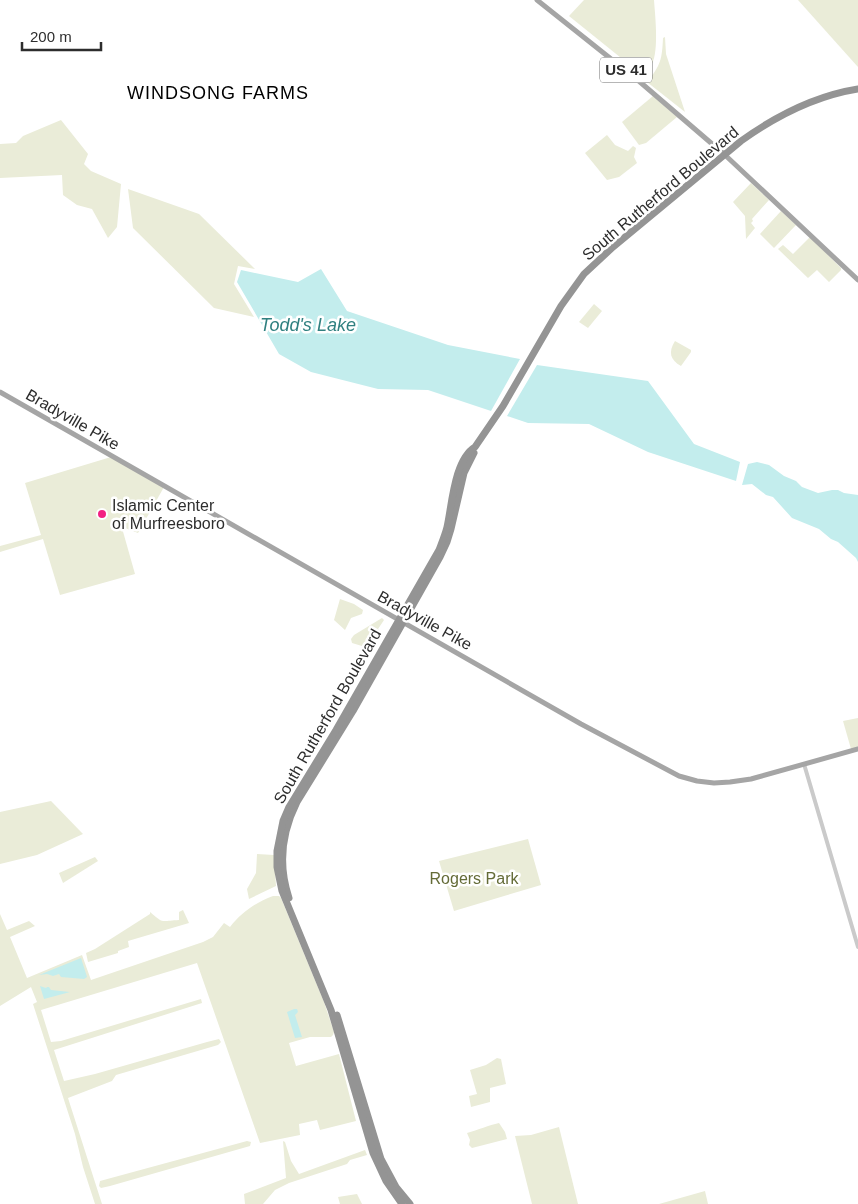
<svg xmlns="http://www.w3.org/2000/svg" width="858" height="1204" viewBox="0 0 858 1204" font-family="Helvetica,sans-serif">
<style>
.green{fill:#eaecd8}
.water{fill:#c3eded}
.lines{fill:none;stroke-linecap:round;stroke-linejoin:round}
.minor{stroke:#cacaca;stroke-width:4}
.major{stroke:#a5a5a5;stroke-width:5}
.highway{stroke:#949494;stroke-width:7}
.poi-dot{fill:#f22082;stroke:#fff;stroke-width:2}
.labels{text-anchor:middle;stroke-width:5;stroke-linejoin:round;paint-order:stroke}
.shield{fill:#fff;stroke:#6c6c6c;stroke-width:1}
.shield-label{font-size:15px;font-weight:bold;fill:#2d2d2d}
.street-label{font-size:16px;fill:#2d2d2d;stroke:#fff}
.poi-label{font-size:16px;fill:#2d2d2d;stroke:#fff;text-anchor:start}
.park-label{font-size:16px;fill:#646b37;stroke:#fff}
.neighbourhood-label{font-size:18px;letter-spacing:1px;fill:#000;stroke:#fff}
.water-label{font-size:18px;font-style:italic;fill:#308080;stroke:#fff}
</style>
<rect width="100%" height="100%" fill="#fff"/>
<!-- green -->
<g class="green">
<path d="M584,0H654C655,15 660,56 650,67C648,70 643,72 641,74L569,16Z"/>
<path d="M798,0H858V67Z"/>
<path d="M665,37L666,54L685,112L647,82C661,65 662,59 663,38Z"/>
<path d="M653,96L677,117L646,143L639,145L622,122Z"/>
<path d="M61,120L88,154L84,164L91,171L121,184L117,227L108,238L92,209L77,205L63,195L62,175L0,178V144L16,143L23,136Z"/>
<path d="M607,135L615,145L628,151L633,146L636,148L634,157L637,163L619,177L607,180L585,153Z"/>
<path d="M751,183L769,200L752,219L753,221L751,223L755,228L746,239L745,216L733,202Z"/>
<path d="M128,189L199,214L255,269L238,266L234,284L254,317L214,308L133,228Z"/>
<path d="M781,211L796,225L774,248L760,234Z"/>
<path d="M810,237L841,268V270L829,282L817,270L808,278L778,249L783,245L793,254Z"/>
<path d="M594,304L602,311L588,328L579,322Z"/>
<path d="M675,341L691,350V352L681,366C670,360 668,352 675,341Z"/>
<path d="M111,457L164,487L138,533L125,528H122L135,574L60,595L43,539L0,552V546L41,535L25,483Z"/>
<path d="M340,599L354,604L363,610L362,614L351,618L345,630L334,620Z"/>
<path d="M382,618L384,620L378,629L380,631L379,635L368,650L362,646L352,643L351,639L354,635Z"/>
<path d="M858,718V747L851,749L843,721Z"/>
<path d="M51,801L83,834L37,855L0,864V812Z"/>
<path d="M528,839L541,885L454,911L439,861Z"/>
<path d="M257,854L274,855L276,886L249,899L247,889L256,873Z"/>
<path d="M95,857L98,861L63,883L59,873Z"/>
<path d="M273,896H279L281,898L324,1002L334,1032L333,1035L331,1037H310L289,1043L296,1066L339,1054L356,1121L320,1130L317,1120L299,1124L300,1135L260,1143L197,963L41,1010L51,1042L61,1041L201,999L202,1003L54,1050L64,1081L95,1074L207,1042L219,1039L221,1042L218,1045L116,1075L112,1081L68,1098L102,1204H95L83,1167L75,1134L33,1004L37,1002L31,987L0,1006V914L7,930L29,921L35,926L10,937L27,978L82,955L91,980L203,942L213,937L224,923L230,927C242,912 255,903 273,896Z"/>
<path d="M183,910L189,923L128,941L129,947L118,951V953L88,962L86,953L95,949L150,914V912C164,924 160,921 179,920V912Z"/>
<path d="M497,1058L501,1059L506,1084L490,1088V1102L471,1107L469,1096L477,1094L470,1070L486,1065Z"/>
<path d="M499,1123L505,1132L507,1139L472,1148L469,1145L470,1140L467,1133C478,1130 489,1125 499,1123Z"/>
<path d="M559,1127L578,1204H532L515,1136L531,1135Z"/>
<path d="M247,1141L251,1142L250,1146L110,1186L101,1188L99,1186L100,1181Z"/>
<path d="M283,1141L285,1142L291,1161L299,1174L365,1150L367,1155L350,1160L347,1164L289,1183L275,1190L263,1204H245L244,1194L286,1178Z"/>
<path d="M705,1191L708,1204H659Z"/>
<path d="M357,1194L362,1204H340L338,1197Z"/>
</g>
<!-- water -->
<g class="water">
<path d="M321,269L347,311L448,345L520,359L491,411L428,390L378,389L311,372L279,354L237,282L241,270L298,282Z"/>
<path d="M537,365L648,381L694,444L740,462L736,481L648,452L589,424L528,423L507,416Z"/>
<path d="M757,462L769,465L784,476L796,481L802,487L818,493L832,490H838L844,493L858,495V562L856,558L838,542L831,539L819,529L792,518L773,497L766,495L752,484L742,485L748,464Z"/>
<path d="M81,958L87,977L84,979L61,977L59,974L53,976L47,974L39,975Z"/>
<path d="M40,986L46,988L47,987H49L51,990L70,992L44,999Z"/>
<path d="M294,1009H297L298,1012L295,1015L302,1037L295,1038L287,1012Z"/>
</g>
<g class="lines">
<!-- minor -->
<path class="minor" d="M804,764L858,947"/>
<!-- major -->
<g class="major">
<path d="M537,0L640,82L725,155L858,280"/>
<path d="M0,392L581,724L679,776L697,781L714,783L730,782L751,779L858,749"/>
</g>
<!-- highway -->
<g class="highway">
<path d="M289,898C278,865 281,834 297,802L353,711L440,557L447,542L451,529L464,473L474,453"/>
<path d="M337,1015L381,1159L396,1187L410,1204"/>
<path d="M402,1204L386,1181L373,1153L331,1010L282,891L277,867V851L283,821L289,807L336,730L439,550C442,542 445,535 447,527C452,505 454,460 475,447L503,406L561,306L584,274L613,247L741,141C776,116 814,96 858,89"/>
</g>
</g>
<!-- markers -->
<circle class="poi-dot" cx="102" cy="514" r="5"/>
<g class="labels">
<!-- shield labels -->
<rect class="shield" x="600" y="57.5" width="52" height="25" rx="4"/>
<g class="shield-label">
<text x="626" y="75">US 41</text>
</g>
<!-- street labels -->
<g class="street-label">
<text transform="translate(660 193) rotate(-40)" y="6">South Rutherford Boulevard</text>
<text transform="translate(73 419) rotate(30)" y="6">Bradyville Pike</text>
<text transform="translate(425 620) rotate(29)" y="6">Bradyville Pike</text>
<text transform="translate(327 716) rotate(-60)" y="6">South Rutherford Boulevard</text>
</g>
<!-- poi labels -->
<g class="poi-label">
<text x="112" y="511">Islamic Center<tspan x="112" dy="18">of Murfreesboro</tspan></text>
</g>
<!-- park labels -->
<g class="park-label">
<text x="474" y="884">Rogers Park</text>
</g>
<!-- neighbourhood labels -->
<g class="neighbourhood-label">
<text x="218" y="99">WINDSONG FARMS</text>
</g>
<!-- water labels -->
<g class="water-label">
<text x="308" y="331">Todd's Lake</text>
</g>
</g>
<!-- scale -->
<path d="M22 42v8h79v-8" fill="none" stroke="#2d2d2d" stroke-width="2.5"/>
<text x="30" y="42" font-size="15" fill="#2d2d2d" stroke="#ffffff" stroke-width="4" paint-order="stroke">200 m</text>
</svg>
